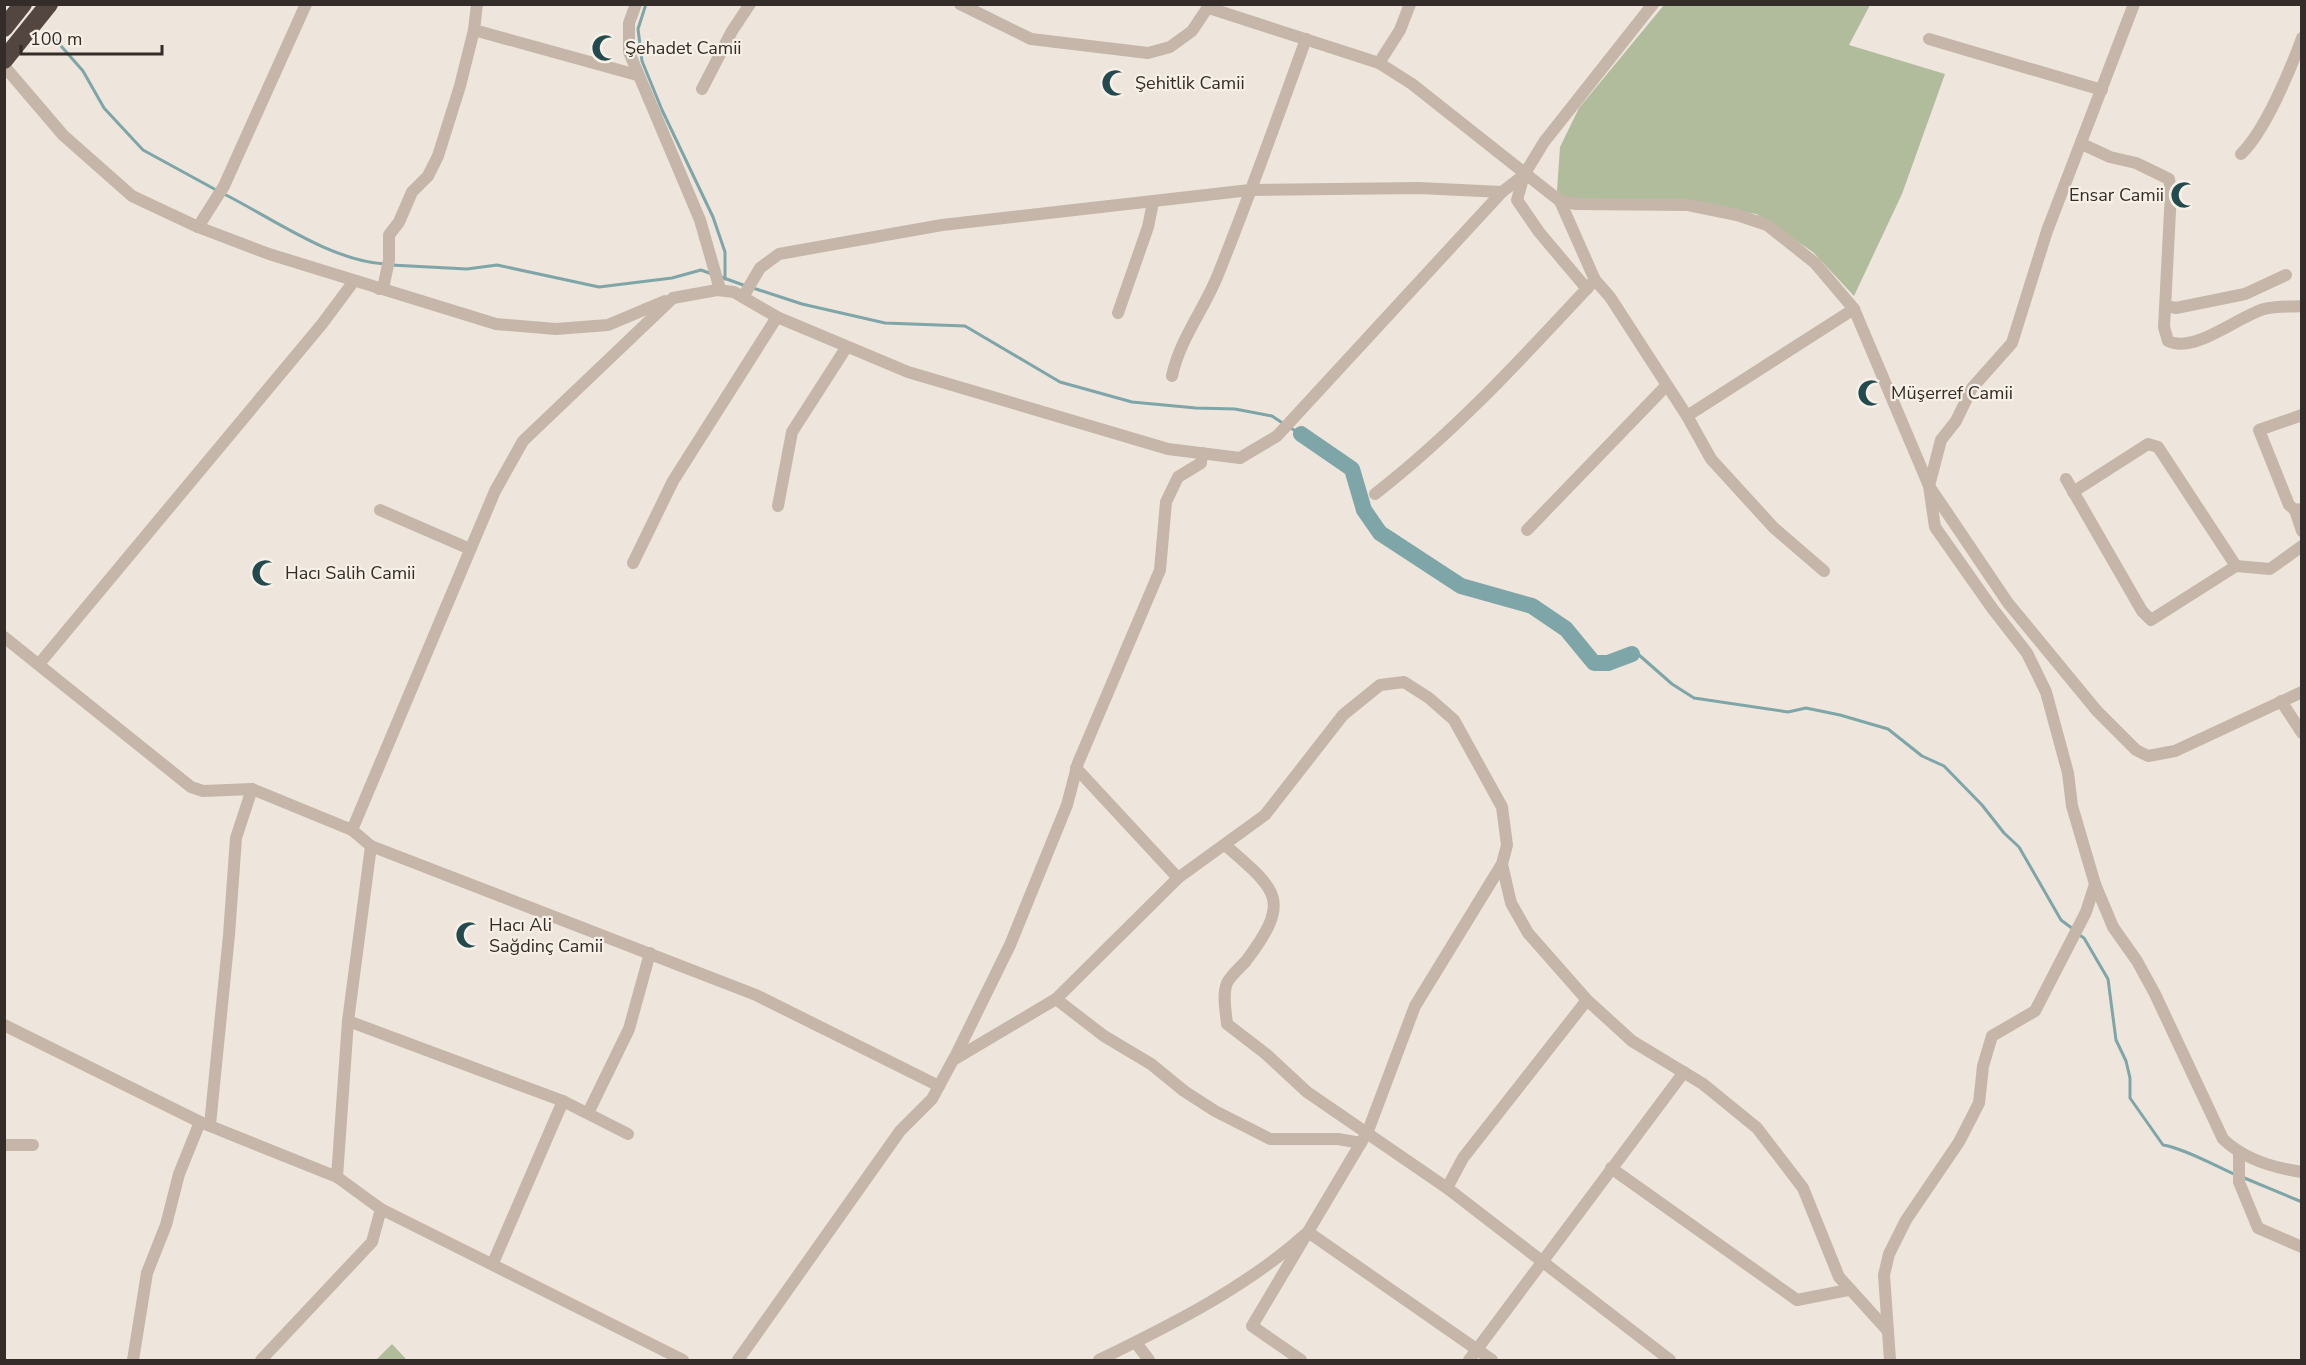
<svg xmlns="http://www.w3.org/2000/svg" width="2306" height="1365" viewBox="0 0 2306 1365" font-family="'Nunito Sans',sans-serif">
<style>
.green{fill:#b1bc9d}
.lines{fill:none;stroke-linecap:round;stroke-linejoin:round}
.stream{stroke:#7ea5a8;stroke-width:3}
.river{stroke:#7ea5a8;stroke-width:16}
.minor{stroke:#c5b6a9;stroke-width:12}
.highway{stroke:#534640;stroke-width:18}
.labels{text-anchor:middle;stroke-width:4.5;stroke-linejoin:round;paint-order:stroke}
.poi-label{font-size:18px;fill:#332c28;stroke:#f7f0e7;text-anchor:start}
</style>
<rect width="100%" height="100%" fill="#eee6dc"/>
<!-- green -->
<g class="green">
<path d="M1664,5H1870L1849,45L1945,74L1902,194L1854,296L1813,252L1756,214L1698,204L1564,200L1557,191L1560,147L1579,108Z"/>
<path d="M392,1344L407,1360H376Z"/>
</g>
<g class="lines">
<!-- stream -->
<g class="stream">
<path d="M646,4L638,29L642,61L662,110L713,217L725,252V279"/>
<path d="M54,38L83,71L104,108L143,150L218,191"/>
<path d="M224,194C272,218 331,261 385,264"/>
<path d="M391,265L467,269L497,265L599,287L672,278L701,270L712,274"/>
<path d="M721,277L746,286"/>
<path d="M753,288L802,304L885,323L965,326L1060,382L1132,402L1196,408L1235,409L1272,416L1284,424"/>
<path d="M1289,427L1301,434"/>
<path d="M1632,654L1639,655L1672,684L1694,698L1788,712L1806,708L1840,715L1888,729L1922,756L1944,766L1982,805L2004,833L2019,847L2061,920L2073,929"/>
<path d="M2078,934L2084,938L2108,979L2116,1040L2126,1061L2130,1078V1098L2163,1145C2183,1148 2216,1166 2236,1175"/>
<path d="M2242,1177L2302,1202"/>
</g>
<!-- river -->
<path class="river" d="M1301,434L1352,469L1364,510L1380,533L1461,586L1532,606L1566,629L1594,663H1608L1632,654"/>
<!-- minor -->
<g class="minor">
<path d="M477,4L474,30L637,75"/>
<path d="M636,4L629,23V52L700,220L719,286L717,290"/>
<path d="M960,4L1031,39L1148,53L1170,47L1192,31L1210,4"/>
<path d="M1209,8L1379,63L1412,84L1560,201L1576,204L1688,205L1737,215L1767,225L1815,263L1854,309L1929,486L2008,603L2097,711L2136,750L2148,756L2175,751L2302,692"/>
<path d="M1929,39L2102,90"/>
<path d="M1379,63L1400,30L1410,4"/>
<path d="M4,66L63,135L132,196L198,227L269,254L496,324L556,329L608,325L665,301"/>
<path d="M702,89L732,31L750,4"/>
<path d="M2082,144L2110,157L2136,163L2169,179L2171,192L2164,327L2168,341C2194,354 2237,317 2264,309C2275,306 2289,307 2302,306"/>
<path d="M2241,154C2265,131 2290,71 2302,38"/>
<path d="M1524,175L1517,200L1539,232L1587,289"/>
<path d="M1560,201L1595,280L1610,297L1687,416L1711,459L1774,528L1824,571"/>
<path d="M198,227L224,186L306,4"/>
<path d="M379,289L384,284L389,260V235L399,222L412,192L428,176L438,156L460,86L474,30"/>
<path d="M743,297L760,268L779,254L942,225L1250,190L1419,188L1502,192"/>
<path d="M2166,306L2176,308L2245,294L2286,275"/>
<path d="M1118,313L1148,227L1153,202"/>
<path d="M1172,376C1180,339 1203,311 1217,277C1249,198 1277,119 1306,39"/>
<path d="M2302,415L2259,430L2289,505L2295,510L2302,509"/>
<path d="M1687,416L1854,309"/>
<path d="M2066,479L2142,611L2151,620L2236,566L2270,569L2302,546"/>
<path d="M2073,492L2148,444L2158,447L2236,566"/>
<path d="M1375,494C1456,431 1525,355 1595,280"/>
<path d="M778,506L792,432L846,348"/>
<path d="M380,510L470,549"/>
<path d="M2295,510L2302,531"/>
<path d="M1527,530L1666,386"/>
<path d="M633,563L673,481L777,317"/>
<path d="M4,637L191,787L203,791L252,789L352,830"/>
<path d="M39,664L322,324L354,281"/>
<path d="M2281,701L2302,733"/>
<path d="M1076,768L1178,878"/>
<path d="M1225,845C1278,891 1292,900 1246,961C1240,968 1231,975 1227,983C1222,995 1226,1012 1227,1024L1266,1054L1307,1092L1447,1188L1670,1360"/>
<path d="M371,846L756,995L939,1086"/>
<path d="M1502,864L1511,903L1528,933L1587,1000L1632,1041L1703,1084L1757,1128L1803,1188L1839,1277L1888,1331"/>
<path d="M2095,884L2113,927L2137,961L2155,994L2223,1139C2244,1159 2273,1168 2302,1172"/>
<path d="M1056,999L1104,1036L1151,1064L1184,1091L1215,1111L1270,1139H1338L1361,1143"/>
<path d="M348,1021L563,1101L628,1134"/>
<path d="M4,1025L200,1122L337,1177L381,1209L683,1360"/>
<path d="M954,1059L1010,945L1067,805L1078,763L1160,570L1166,502L1178,477L1201,463L1202,453"/>
<path d="M588,1113L629,1029L650,953"/>
<path d="M210,1125L229,935L236,838L252,789"/>
<path d="M4,1145H33"/>
<path d="M2239,1153V1182L2258,1228L2302,1247"/>
<path d="M1611,1168L1797,1300L1848,1290"/>
<path d="M337,1177L348,1021L371,846L352,830L495,491L523,441L673,298L717,290L734,292L777,317L908,372L1168,449L1240,458L1277,436L1502,192L1524,175L1544,142L1653,4"/>
<path d="M1447,1188L1463,1158L1587,1000"/>
<path d="M493,1263L563,1101"/>
<path d="M1136,1343L1149,1360"/>
<path d="M133,1360L147,1273L166,1225L179,1174L200,1122"/>
<path d="M261,1360L372,1242L381,1209"/>
<path d="M738,1360L900,1131L932,1099L953,1060L1056,999L1178,878L1265,815L1343,715L1380,685L1404,682L1429,698L1454,720L1502,807L1507,845L1502,864L1415,1006L1368,1131L1252,1326L1301,1360"/>
<path d="M1099,1360C1173,1324 1247,1287 1308,1232L1492,1360"/>
<path d="M1469,1360L1684,1072"/>
<path d="M1890,1360L1884,1275L1889,1254L1906,1220L1959,1142L1979,1103L1983,1066L1992,1036L2035,1011L2086,912L2095,884L2072,806L2068,773L2046,692L2027,653L1992,608L1935,527L1929,486L1941,440L1956,421L1972,388L2012,343L2047,231L2134,4"/>
</g>
<!-- highway -->
<g class="highway">
<path d="M4,28L23,4"/>
<path d="M4,60L49,4"/>
</g>
</g>
<!-- icons -->
<defs>
<symbol id="mosque-bare" viewBox="-9 -9 18 18"><path d="M3.5-4.9A6 6 0 1 0 3.5 4.9A5 5 0 1 1 3.5-4.9Z" fill="#234b4f" stroke="#f7f0e7" stroke-width="2.5" paint-order="stroke"/></symbol>
</defs>
<g fill-rule="evenodd">
<use href="#mosque-bare" x="586" y="29" width="38" height="38"/>
<use href="#mosque-bare" x="1096" y="64" width="38" height="38"/>
<use href="#mosque-bare" x="2165" y="176" width="38" height="38"/>
<use href="#mosque-bare" x="1852" y="374" width="38" height="38"/>
<use href="#mosque-bare" x="246" y="554" width="38" height="38"/>
<use href="#mosque-bare" x="450" y="916" width="38" height="38"/>
</g>
<g class="labels">
<!-- poi labels -->
<g class="poi-label">
<text x="625" y="54">Şehadet Camii</text>
<text x="1135" y="89">Şehitlik Camii</text>
<text x="2164" y="201" text-anchor="end">Ensar Camii</text>
<text x="1891" y="399">Müşerref Camii</text>
<text x="285" y="579">Hacı Salih Camii</text>
<text x="489" y="931">Hacı Ali<tspan x="489" dy="21">Sağdinç Camii</tspan></text>
</g>
</g>
<!-- border -->
<rect width="2306" height="1365" fill="none" stroke="#332c28" stroke-width="12"/>
<!-- scale -->
<path d="M21 45v9h141v-9" fill="none" stroke="#332c28" stroke-width="3"/>
<text x="30" y="45" font-size="18" fill="#332c28" stroke="#f7f0e7" stroke-width="4.5" paint-order="stroke">100 m</text>
</svg>
